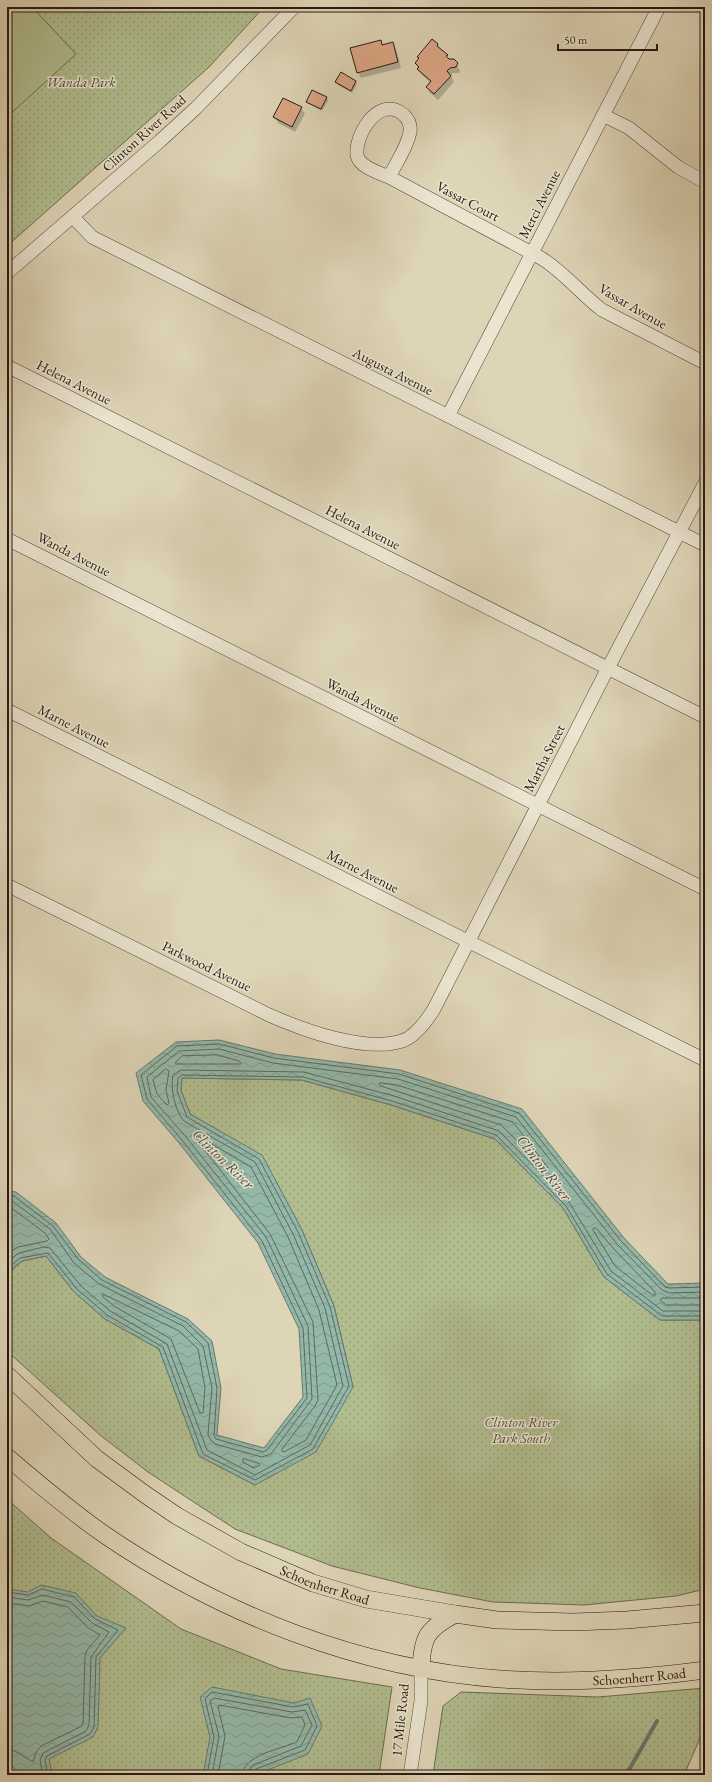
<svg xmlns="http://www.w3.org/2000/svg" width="712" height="1782" viewBox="0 0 712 1782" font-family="'EB Garamond',serif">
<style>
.park{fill:url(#park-dots);stroke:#6c6b50}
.garden{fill:#b1bd8f;stroke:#6c6b50}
.water{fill:url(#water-waves);stroke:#68796d}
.shadow{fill:#0003}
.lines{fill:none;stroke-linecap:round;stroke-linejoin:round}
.shore{stroke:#5d695e;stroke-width:1}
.stream{stroke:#68796d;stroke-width:4}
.building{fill:#dca685;stroke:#261912}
.minor-casing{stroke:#54483b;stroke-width:14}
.major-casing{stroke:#261912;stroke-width:18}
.minor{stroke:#eae4d0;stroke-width:13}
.major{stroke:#ded5b7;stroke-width:17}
.labels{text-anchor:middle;stroke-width:3;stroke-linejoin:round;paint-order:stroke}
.park-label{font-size:14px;font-style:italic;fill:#504a38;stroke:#eae4d0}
.street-label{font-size:14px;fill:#261912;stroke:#eae4d0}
.water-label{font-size:15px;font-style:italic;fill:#474940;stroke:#eae4d0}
</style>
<defs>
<pattern id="park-dots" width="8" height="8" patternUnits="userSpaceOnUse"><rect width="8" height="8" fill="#b1bd8f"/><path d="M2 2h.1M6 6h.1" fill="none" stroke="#98a27a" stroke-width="1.8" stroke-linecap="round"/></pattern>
<pattern id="water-waves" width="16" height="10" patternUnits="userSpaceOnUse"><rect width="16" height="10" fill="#94b9aa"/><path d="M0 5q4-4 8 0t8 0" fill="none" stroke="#7f9e91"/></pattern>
</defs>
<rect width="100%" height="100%" fill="#ded5b7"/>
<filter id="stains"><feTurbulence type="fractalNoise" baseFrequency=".005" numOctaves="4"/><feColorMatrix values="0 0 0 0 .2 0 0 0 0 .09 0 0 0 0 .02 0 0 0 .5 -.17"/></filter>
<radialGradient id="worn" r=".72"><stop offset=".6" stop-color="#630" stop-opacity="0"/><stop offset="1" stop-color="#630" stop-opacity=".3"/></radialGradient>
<!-- park -->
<g class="park">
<path d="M7,7H264L209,67L7,246Z"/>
<path d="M182,1078L302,1080L391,1105L495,1139L563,1208L604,1277L660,1320H705V1589L676,1596L584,1605L493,1602L420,1588L332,1566L235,1529L148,1472L100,1435L7,1351V1274L22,1261L46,1256L74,1292L105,1319L159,1349L199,1456L255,1485L353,1387L334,1306L302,1230L262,1156L190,1114L181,1090Z"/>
<path d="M7,1499L51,1538L181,1629L281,1669L392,1687L379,1775H7Z"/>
<path d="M705,1688V1727L684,1775H433L443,1706L461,1692L598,1697Z"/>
</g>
<!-- garden -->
<path class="garden" d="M7,7H32L76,54L7,117Z"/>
<!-- water -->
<g class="water">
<path d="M219,1040L275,1054L400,1070L522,1109L624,1238L668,1284L705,1283V1320H660L604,1277L563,1208L495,1139L391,1105L302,1080L182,1078L181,1090L190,1114L262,1155L302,1230L334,1306L353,1387L316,1452L255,1485L199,1456L159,1349L105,1319L74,1292L46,1256L22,1261L7,1274V1191L16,1192L56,1223L81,1257L105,1277L188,1319L212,1341L221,1388L217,1435L264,1448L303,1397L299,1329L258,1243L179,1143L143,1101L136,1073L176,1042Z"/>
<path d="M41,1585L76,1593L97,1616L126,1628L100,1658L98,1727L93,1737L49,1759L52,1773L55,1775H24L7,1763V1589L28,1592Z"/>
<path d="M212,1687L294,1703L310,1698L322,1726L308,1754L255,1775H203L210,1737L200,1697Z"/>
</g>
<!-- shadow -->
<g class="shadow">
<path d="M381,41L383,46L392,43L396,49L401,68L361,78L358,72Z"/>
<path d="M437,45L449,60H454L460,71L459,73H453L451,76L454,82L438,100L430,93L427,87L431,83L422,75L416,64L419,59L418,57Z"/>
<path d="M356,81L357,84L352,93L338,85L336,82Z"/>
<path d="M327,98L328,101L322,111L309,104L307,102Z"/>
<path d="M301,108L305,114L295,132L278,123L274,117Z"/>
</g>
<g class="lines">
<!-- shore -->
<g class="shore">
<path d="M218,1055L239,1061L241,1063L239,1064H177L175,1063L182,1056Z"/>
<path d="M166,1069L169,1071L166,1090L169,1103L167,1105L157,1094L153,1080Z"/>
<path d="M381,1083L397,1085L513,1122L548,1168H545L501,1125L381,1086L379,1084Z"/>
<path d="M198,1136L251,1167L288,1237L319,1310L337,1385L306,1440L284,1452L282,1451V1449L315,1406L318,1400L313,1322L270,1234L196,1139V1137Z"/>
<path d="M7,1195L14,1196L53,1226L78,1259L102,1280L186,1322L208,1343L217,1388L214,1436L216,1439L263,1452L267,1450L307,1398L303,1328L262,1241L182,1140L147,1099L141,1075L177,1046L219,1044L274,1058L399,1074L519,1113L621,1241L665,1287L669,1288L705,1287"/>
<path d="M7,1200L12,1201L50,1229L74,1263L99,1284L183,1326L203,1346L212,1388L208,1434L210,1439L215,1444L262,1457L271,1454L312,1399L308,1326L266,1237L186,1137L151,1097L147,1077L179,1051L219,1049L273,1063L398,1079L516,1117L617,1244L662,1290L669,1293L705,1292"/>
<path d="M7,1206L10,1207L45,1233L49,1239L47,1241L18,1247L7,1254"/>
<path d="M594,1228H596L613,1248L655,1292V1295H652L615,1266L593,1230Z"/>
<path d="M7,1262L19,1253L44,1247L50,1248L81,1286L110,1311L167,1344L207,1450L255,1475L310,1445L343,1386L325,1308L293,1234L255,1162L184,1121C175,1111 170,1088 173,1075L181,1070L304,1072L394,1096L499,1131L569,1202L611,1271L663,1311H705"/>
<path d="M7,1269L20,1258L48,1253L77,1289L107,1315L163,1347L203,1454L255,1480L313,1449L349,1386L330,1307L298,1232L259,1159L187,1117L177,1091L178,1078L182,1075L303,1077L392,1101L496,1135L566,1206L607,1274L662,1316H705"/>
<path d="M103,1294L179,1331L198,1349L205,1388L203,1413H200L171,1339L114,1306L103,1297Z"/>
<path d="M705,1298H662L660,1300L666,1305H705"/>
<path d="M245,1459L258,1463L260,1465L254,1468L243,1462V1459Z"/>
<path d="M7,1592L28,1595L42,1589L74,1597L95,1619L118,1630L96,1657L94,1727L90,1734L47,1756L45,1760L48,1775"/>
<path d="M7,1597L28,1600L43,1595L71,1602L92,1623L109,1632L91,1657L89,1725L86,1731L43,1753L40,1760L43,1775"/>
<path d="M7,1603L29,1606L43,1601L68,1607L87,1627L100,1635L87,1650L85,1656L83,1723L82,1726L41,1746L36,1752L33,1762L15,1751L7,1749"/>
<path d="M207,1775L214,1737L205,1699L212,1692L293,1707L308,1704L317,1726L305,1750L256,1769L253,1775"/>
<path d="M212,1775L219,1736L210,1701L214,1698L292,1712L305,1710L312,1725L301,1746L253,1765L249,1770L248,1775"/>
<path d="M218,1775L225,1736L218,1707L219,1705L291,1718L302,1717L305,1725L297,1742C281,1749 243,1755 242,1775"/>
</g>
<!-- stream -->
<path class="stream" d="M626,1775L657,1721"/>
</g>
<!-- building -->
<g class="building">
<path d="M432,39L438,44L437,46L448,55L446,56L449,59H454L458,63L456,67L450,68L447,71L451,76L434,94L426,87L431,81L417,69L419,67L415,63L419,58L417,57Z"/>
<path d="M381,40L382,45L393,42L398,62L357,73L350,48Z"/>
<path d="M341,72L356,81L351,91L335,82Z"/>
<path d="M312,90L327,97L321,109L306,102Z"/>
<path d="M283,98L302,107L292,127L273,117Z"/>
</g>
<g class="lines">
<defs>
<g id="minor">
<path d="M603,115L629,128L678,167L705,182"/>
<path d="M389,177C380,173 365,169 359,160C349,146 376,91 404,115C409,120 411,126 410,132C407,148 396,163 389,177L541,258C564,272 581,294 602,310L705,363"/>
<path d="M73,217L92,237L705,545"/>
<path d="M7,273L160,141L196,108L294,7"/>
<path d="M7,366L705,717"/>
<path d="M448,416L659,7"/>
<path d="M7,539L705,889"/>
<path d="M7,710L705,1060"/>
<path d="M7,885L269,1015C303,1030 365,1053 402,1041C415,1037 427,1020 434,1009L608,668L705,483"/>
<path d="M410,1775L421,1701V1669"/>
</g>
<g id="major">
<path id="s1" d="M7,1375L97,1459L146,1495L177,1516L241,1552L313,1583L366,1599L455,1614L497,1620L573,1622L627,1620L705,1613"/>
<path id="s2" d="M7,1457C39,1484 70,1511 105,1535C221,1614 360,1669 500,1679C569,1684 637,1679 705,1670"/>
<path d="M421,1669C422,1637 427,1629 455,1614"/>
</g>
</defs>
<!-- minor casing -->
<use href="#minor" class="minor-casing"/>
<!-- major casing -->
<use href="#major" class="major-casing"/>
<!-- minor -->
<use href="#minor" class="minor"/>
<!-- major -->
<use href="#major" class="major"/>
</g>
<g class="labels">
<!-- park labels -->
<g class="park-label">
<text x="81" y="87">Wanda Park</text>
<text x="521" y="1427">Clinton River<tspan x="521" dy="16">Park South</tspan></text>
</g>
<!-- street labels -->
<g class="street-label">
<text transform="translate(144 133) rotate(-42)" y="5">Clinton River Road</text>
<text transform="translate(468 201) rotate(28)" y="5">Vassar Court</text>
<text transform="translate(539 204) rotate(-63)" y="5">Merci Avenue</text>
<text transform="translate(633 306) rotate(30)" y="5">Vassar Avenue</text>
<text transform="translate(393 371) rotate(27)" y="5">Augusta Avenue</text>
<text transform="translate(74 382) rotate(27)" y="5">Helena Avenue</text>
<text transform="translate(363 527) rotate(27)" y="5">Helena Avenue</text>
<text transform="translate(74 554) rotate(27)" y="5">Wanda Avenue</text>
<text transform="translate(363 700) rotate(27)" y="5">Wanda Avenue</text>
<text transform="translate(74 726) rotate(27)" y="5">Marne Avenue</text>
<text transform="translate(544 758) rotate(-63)" y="5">Martha Street</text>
<text transform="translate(363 871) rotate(27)" y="5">Marne Avenue</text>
<text transform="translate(207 966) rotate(26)" y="5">Parkwood Avenue</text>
<text dy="5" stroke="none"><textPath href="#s1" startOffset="385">Schoenherr Road</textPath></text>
<text dy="5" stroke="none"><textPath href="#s2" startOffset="690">Schoenherr Road</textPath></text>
<text transform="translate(400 1720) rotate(-84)" y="5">17 Mile Road</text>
</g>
<!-- water labels -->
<g class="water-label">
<text transform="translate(223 1159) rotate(44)" y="5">Clinton River</text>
<text transform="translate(544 1168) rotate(52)" y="5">Clinton River</text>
</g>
</g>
<!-- margin -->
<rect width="712" height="1782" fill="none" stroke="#ded5b7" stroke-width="24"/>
<rect x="8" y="8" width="696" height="1766" fill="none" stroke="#261912" stroke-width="2"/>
<rect x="12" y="12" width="688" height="1758" fill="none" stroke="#261912"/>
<!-- scale -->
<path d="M558 44v6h99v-6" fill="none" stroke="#261912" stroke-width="2"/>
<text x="564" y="44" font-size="12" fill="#261912" stroke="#eae4d0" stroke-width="3" paint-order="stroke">50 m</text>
<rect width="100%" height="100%" filter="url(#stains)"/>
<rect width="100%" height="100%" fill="url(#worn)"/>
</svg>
